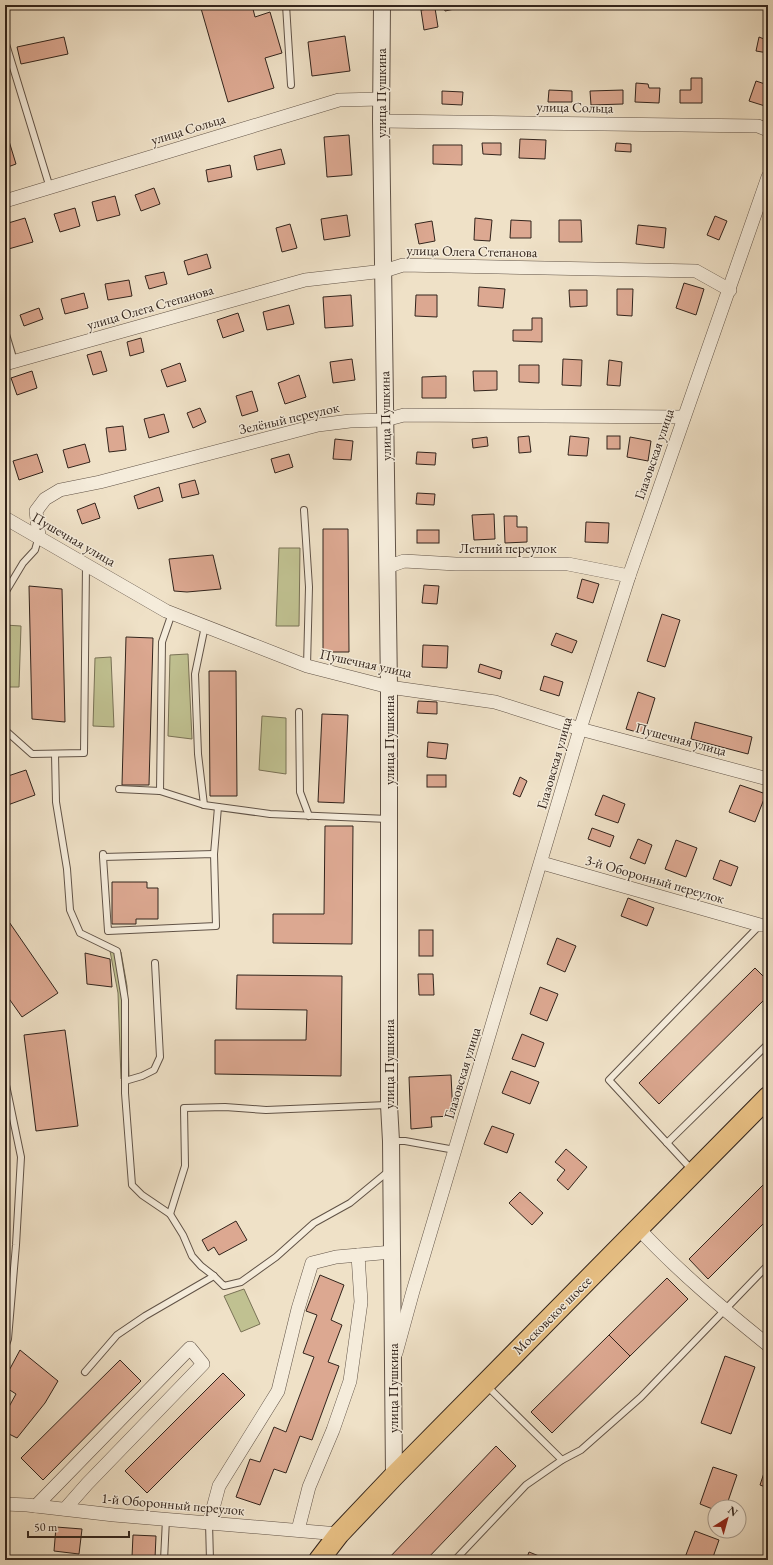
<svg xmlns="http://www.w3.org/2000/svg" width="773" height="1565" viewBox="0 0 773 1565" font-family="'EB Garamond',serif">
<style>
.green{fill:#c0c191;stroke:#797256}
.building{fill:#dca891;stroke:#32241c}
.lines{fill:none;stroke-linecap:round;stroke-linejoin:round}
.service-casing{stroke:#615347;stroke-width:8}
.minor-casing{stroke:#615347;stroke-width:14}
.tertiary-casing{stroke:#615347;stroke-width:18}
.primary-casing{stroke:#32241c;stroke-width:22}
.service{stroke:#f5ecdb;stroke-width:6}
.minor{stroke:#f5ecdb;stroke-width:13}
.tertiary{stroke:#f5ecdb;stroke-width:16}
.primary{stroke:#e8c084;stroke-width:20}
.labels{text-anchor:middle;stroke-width:3;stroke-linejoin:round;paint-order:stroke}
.street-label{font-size:14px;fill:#32241c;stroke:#f5ecdb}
</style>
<rect width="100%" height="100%" fill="#efe1c7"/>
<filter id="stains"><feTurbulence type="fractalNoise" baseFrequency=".005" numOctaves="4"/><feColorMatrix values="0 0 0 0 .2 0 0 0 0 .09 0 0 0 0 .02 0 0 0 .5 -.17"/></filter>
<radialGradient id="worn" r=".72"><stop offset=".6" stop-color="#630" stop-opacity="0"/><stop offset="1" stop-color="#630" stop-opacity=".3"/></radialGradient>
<!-- green -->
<g class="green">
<path d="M279,548H300L299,626H276Z"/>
<path d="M5,625L21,626L19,687H5Z"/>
<path d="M188,654L192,739L168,736L170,655Z"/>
<path d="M111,657L114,727L93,726L95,658Z"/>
<path d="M262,716L286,718V774L259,770Z"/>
<path d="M110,951L121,952L127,986L129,1077L121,1079L118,993Z"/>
<path d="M244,1289L260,1324L241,1332L224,1296Z"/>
</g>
<!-- building -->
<g class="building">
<path d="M200,5H252L255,17L270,12L282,53L265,58L274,88L228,102Z"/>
<path d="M443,5H463L464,7L445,11Z"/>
<path d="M435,8L438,27L424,30L421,10Z"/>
<path d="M766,33H768V53L756,51L759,37L764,39Z"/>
<path d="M345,36L350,71L312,76L308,42Z"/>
<path d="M64,37L68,54L21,64L17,47Z"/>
<path d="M691,78H702V103H680V90H691Z"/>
<path d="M756,81L768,85V96L765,106L749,101Z"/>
<path d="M636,83L648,84L649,88H660L659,103L635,102Z"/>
<path d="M549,90L572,91V102H548Z"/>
<path d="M623,90V104L591,105L590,91Z"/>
<path d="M442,91L463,92L462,105L442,104Z"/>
<path d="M5,128L16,164L5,168Z"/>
<path d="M349,135L352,175L327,177L324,137Z"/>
<path d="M520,139L546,140L545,159L519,158Z"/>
<path d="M482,143H501V155L483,154Z"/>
<path d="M616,143L631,144V152L615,151Z"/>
<path d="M433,145H462V165L433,164Z"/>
<path d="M281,149L285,164L257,170L254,156Z"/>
<path d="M230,165L232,177L208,182L206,170Z"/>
<path d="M154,188L160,204L141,211L135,195Z"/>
<path d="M115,196L120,215L97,221L92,202Z"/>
<path d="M75,208L80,226L60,232L54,214Z"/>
<path d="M347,215L350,236L324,240L321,219Z"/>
<path d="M715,216L727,221L719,240L707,235Z"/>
<path d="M25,218L33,242L5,250V224Z"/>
<path d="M475,218L492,220L490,241L474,240Z"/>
<path d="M511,220L531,221V238H510Z"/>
<path d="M559,220H581L582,242H559Z"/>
<path d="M432,221L435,241L419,244L415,224Z"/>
<path d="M290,224L297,248L282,252L276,228Z"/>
<path d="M638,225L666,228L664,248L636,244Z"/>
<path d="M207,254L211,268L188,275L184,261Z"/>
<path d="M164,272L167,284L149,289L145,276Z"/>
<path d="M129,280L132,296L108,300L105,284Z"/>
<path d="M684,283L704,289L696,315L676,308Z"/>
<path d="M479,287L505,289L503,308L478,306Z"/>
<path d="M617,289H633L632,316L617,315Z"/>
<path d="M569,290H587V306L570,307Z"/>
<path d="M84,293L88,308L65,314L61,299Z"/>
<path d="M351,295L353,326L325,328L323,297Z"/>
<path d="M416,295H437V317L415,316Z"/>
<path d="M289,305L294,324L267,330L263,312Z"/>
<path d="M39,308L43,319L24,326L20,315Z"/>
<path d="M238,313L244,331L223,338L217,320Z"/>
<path d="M532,318H542V342L513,341V330H532Z"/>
<path d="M141,338L144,352L130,356L127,342Z"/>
<path d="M101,351L107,371L93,375L87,355Z"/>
<path d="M352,359L355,380L333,383L330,362Z"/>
<path d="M563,359L582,360L581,386L562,385Z"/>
<path d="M609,360L622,362L620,386L607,385Z"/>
<path d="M180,363L186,381L167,387L161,370Z"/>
<path d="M519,365H539V383L519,382Z"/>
<path d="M32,371L37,388L17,395L11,378Z"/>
<path d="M473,371H497V390L474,391Z"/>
<path d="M299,375L306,397L285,404L278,383Z"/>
<path d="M446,376V398H422V377Z"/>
<path d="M252,391L258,411L242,416L236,396Z"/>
<path d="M200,408L206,422L193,428L187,413Z"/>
<path d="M164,414L169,432L149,438L144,419Z"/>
<path d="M123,426L126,450L109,452L106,428Z"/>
<path d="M529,436L531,452L519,453L518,437Z"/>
<path d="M570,436L589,438L587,456L568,455Z"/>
<rect x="607" y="436" width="13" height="13"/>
<path d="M487,437L488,446L473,448L472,439Z"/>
<path d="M630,437L651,441L648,461L627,457Z"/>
<path d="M335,439L353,441L351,460L333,459Z"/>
<path d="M85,444L90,462L68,468L63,450Z"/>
<path d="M417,452L436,453L435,465L416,464Z"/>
<path d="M37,454L43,472L19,480L13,461Z"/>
<path d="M289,454L293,467L275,473L271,459Z"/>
<path d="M195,480L199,494L182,498L179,484Z"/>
<path d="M159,487L163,501L138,509L134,496Z"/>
<path d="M417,493L435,494L434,505L416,504Z"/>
<path d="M95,503L100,518L82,524L77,510Z"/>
<path d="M494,514L495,539L474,540L472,515Z"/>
<path d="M504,516H517V527H527V542L505,543Z"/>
<path d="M586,522L609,523L608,543L585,542Z"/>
<path d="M323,529H348L349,652H323Z"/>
<rect x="417" y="530" width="22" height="13"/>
<path d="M213,555L221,589L187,592L174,591L169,559Z"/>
<path d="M582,579L599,584L593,603L577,598Z"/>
<path d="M424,585L439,586L437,604L422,603Z"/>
<path d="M29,586L62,589L65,722L32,719Z"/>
<path d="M662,614L680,620L665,667L647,661Z"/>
<path d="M556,633L577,641L572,653L551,645Z"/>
<path d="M126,637L153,638L149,785H122Z"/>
<path d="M423,645L448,646L447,668L422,667Z"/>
<path d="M480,664L502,671L500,679L478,672Z"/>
<path d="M209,671H236L237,796H210Z"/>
<path d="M544,676L563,682L559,696L540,690Z"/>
<path d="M638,692L655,698L644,734L626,729Z"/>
<path d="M418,701L437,702V714L417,713Z"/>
<path d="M322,714L348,715L344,803L318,802Z"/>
<path d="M695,722L752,737L748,754L691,739Z"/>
<path d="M428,742L448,744L446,759L427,757Z"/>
<path d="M26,770L35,795L5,806V777Z"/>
<rect x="427" y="775" width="19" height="12"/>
<path d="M520,777L527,781L520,797L513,794Z"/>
<path d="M740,785L766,794L755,822L729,812Z"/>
<path d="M603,795L625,804L618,823L595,815Z"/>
<path d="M325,826H353L352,944L273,943V914H324Z"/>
<path d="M592,828L614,836L610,847L588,839Z"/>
<path d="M638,839L652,845L645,864L630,858Z"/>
<path d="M676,840L697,848L686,877L665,869Z"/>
<path d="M720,860L738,867L731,886L713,879Z"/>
<path d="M112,882H147V888H158V919H136V924H112Z"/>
<path d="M628,898L654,908L647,926L621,916Z"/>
<path d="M5,916L58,993L22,1017L5,993Z"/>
<rect x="419" y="930" width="14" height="26"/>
<path d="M557,938L576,946L565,972L547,964Z"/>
<path d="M85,953L110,959L112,987L87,984Z"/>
<path d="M755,968L768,981V996L659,1104L639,1083Z"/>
<path d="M418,974H433L434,995H419Z"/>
<path d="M237,975L342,976L341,1076L215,1074V1040H306L307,1010L236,1009Z"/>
<path d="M540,987L558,994L547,1021L530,1014Z"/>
<path d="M65,1030L78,1126L36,1131L24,1035Z"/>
<path d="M522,1034L544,1043L535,1067L512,1059Z"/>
<path d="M511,1071L539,1082L530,1104L502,1093Z"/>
<path d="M451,1075L453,1116L431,1117L432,1127L411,1129L409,1077Z"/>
<path d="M492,1126L514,1134L507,1153L484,1144Z"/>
<path d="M566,1149L587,1167L568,1190L557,1180L565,1170L555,1162Z"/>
<path d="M765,1183L768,1186V1219L708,1279L689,1259Z"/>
<path d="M520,1192L543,1213L532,1225L509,1203Z"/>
<path d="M236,1221L247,1240L219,1255L214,1247L208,1251L202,1240Z"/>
<path d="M320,1275L344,1285L331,1320L342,1325L328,1362L339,1366L312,1440L300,1436L286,1473L274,1469L260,1505L236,1497L250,1459L260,1462L274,1427L286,1432L314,1357L303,1353L317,1315L306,1311Z"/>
<path d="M667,1278L688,1299L630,1356L609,1335Z"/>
<path d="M609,1335L630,1356L552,1433L531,1412Z"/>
<path d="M20,1350L58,1381L45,1403L17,1438L5,1432V1414L16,1394L5,1387V1378Z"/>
<path d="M725,1356L755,1367L731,1434L701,1423Z"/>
<path d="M120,1360L141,1381L43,1480L21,1458Z"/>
<path d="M223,1373L245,1395L147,1493L125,1471Z"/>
<path d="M496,1446L516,1466L426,1560H387Z"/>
<path d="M768,1461V1488L760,1485Z"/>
<path d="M713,1467L737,1475L726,1507H715V1510L700,1504Z"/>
<path d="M56,1527L82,1529L79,1554L54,1551Z"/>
<path d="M695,1531L719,1540L712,1560H684Z"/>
<path d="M133,1535L156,1536L155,1558L132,1557Z"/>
<path d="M529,1552L549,1560H526Z"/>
</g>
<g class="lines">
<defs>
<g id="service">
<path d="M286,5L291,85"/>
<path d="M5,41L50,188"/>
<path d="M5,331L14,361"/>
<path d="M304,510L309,587L307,666"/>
<path d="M5,593L23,563L35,550L39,536"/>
<path d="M299,712L300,792L309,816"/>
<path d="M5,730L32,754L84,753L86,565"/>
<path d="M55,754L56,802L67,869L70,910L80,933L117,951L125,1000V1093L132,1185L142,1195L170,1214L185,1166L184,1108L225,1107L266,1110L387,1105"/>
<path d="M119,789L160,791L204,805L270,814L388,819"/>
<path d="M160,791L162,642L172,613"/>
<path d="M204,805L198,754L195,674L205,626"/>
<path d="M103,854V857L108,931L216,926L214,854L103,857"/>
<path d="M214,854L218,807"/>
<path d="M5,1080L21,1157L16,1245L8,1339L5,1347"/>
<path d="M125,1081L142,1076L154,1070L160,1057L155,963"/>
<path d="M393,1141H405L455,1150"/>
<path d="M667,1143L768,1044"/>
<path d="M692,1170L609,1080L760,925L768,927"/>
<path d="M170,1214L183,1235L192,1256L201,1266L214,1276L224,1286L241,1282L276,1257L314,1223L350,1203L390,1170"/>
<path d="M85,1372L117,1335L145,1316L214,1276"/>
<path d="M487,1386L562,1460"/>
<path d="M209,1523L210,1560"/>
<path d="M164,1560L166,1519"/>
<path d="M455,1560L526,1485L562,1460L581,1450L641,1397L768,1265"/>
</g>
<g id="minor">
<path d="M381,121L758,126L768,130"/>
<path d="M5,201L339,100L381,99"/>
<path d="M5,364L305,280L384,271L403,265L696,271L730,290"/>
<path d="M5,518L166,611L307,666L389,687L495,702L580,729L768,779"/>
<path d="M39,536L36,511L45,499L60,490L100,482L318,425L350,421L385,420L404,415L684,417"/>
<path d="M387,567L404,561L456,564H568L629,576"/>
<path d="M542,863L760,925"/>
<path d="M638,1228C678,1271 722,1308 768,1345"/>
<path d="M396,1353L413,1291L580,729L629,576L768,177"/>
<path d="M5,1504L27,1505L114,1515L339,1534"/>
<path d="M36,1506L190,1348L203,1364L87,1484L65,1509"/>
<path d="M209,1523L219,1486L278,1391L298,1309L312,1263L336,1257L392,1252"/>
<path d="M298,1530L309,1487L333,1430L350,1381L361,1302L358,1255"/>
</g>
<path id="tertiary" d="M382,5L381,121L389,687V1105L391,1141L394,1476"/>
<path id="primary" d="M319,1560L339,1534L394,1476L768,1097"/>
</defs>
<!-- service casing -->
<use href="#service" class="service-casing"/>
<!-- minor casing -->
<use href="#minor" class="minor-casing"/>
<!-- tertiary casing -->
<use href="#tertiary" class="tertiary-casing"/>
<!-- primary casing -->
<use href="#primary" class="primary-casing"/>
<!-- service -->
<use href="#service" class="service"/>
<!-- minor -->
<use href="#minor" class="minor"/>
<!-- tertiary -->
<use href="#tertiary" class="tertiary"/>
<!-- primary -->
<use href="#primary" class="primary"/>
</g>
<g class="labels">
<!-- street labels -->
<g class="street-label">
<text transform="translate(381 93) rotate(-90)" y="5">улица Пушкина</text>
<text transform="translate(575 107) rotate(1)" y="5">улица Сольца</text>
<text transform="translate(188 129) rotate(-17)" y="5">улица Сольца</text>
<text transform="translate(472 251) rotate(1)" y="5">улица Олега Степанова</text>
<text transform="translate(150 307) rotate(-16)" y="5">улица Олега Степанова</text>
<text transform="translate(385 416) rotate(-91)" y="5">улица Пушкина</text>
<text transform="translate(289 418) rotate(-13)" y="5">Зелёный переулок</text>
<text transform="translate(654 454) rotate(-71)" y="5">Глазовская улица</text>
<text transform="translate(74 539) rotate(30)" y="5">Пушечная улица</text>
<text x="508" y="553">Летний переулок</text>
<text transform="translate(366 663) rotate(12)" y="5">Пушечная улица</text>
<text transform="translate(681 739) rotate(15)" y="5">Пушечная улица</text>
<text transform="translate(389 740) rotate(-90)" y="5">улица Пушкина</text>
<text transform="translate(554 763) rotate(-74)" y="5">Глазовская улица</text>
<text transform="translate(655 879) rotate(16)" y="5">3-й Оборонный переулок</text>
<text transform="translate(389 1064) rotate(-90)" y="5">улица Пушкина</text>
<text transform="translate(462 1073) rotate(-73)" y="5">Глазовская улица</text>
<text transform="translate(552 1315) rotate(-45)" y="5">Московское шоссе</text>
<text transform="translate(393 1388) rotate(-90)" y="5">улица Пушкина</text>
<text transform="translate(173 1504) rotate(5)" y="5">1-й Оборонный переулок</text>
</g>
</g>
<!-- margin -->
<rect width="773" height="1565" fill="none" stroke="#efe1c7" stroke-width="20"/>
<rect x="6" y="6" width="761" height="1553" fill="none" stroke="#32241c" stroke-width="2"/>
<rect x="10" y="10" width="753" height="1545" fill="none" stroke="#32241c"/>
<!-- north arrow -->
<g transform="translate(727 1519) rotate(37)"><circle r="19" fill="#f5ecdb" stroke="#a79c8f"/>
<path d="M0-3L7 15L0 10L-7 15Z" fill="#8f2418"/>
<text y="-6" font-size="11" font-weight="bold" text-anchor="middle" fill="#32241c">N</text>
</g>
<!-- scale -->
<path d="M28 1531v6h101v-6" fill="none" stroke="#32241c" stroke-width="2"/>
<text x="34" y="1531" font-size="12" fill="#32241c" stroke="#f5ecdb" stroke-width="3" paint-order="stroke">50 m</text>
<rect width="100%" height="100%" filter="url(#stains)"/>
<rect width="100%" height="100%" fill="url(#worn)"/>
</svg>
